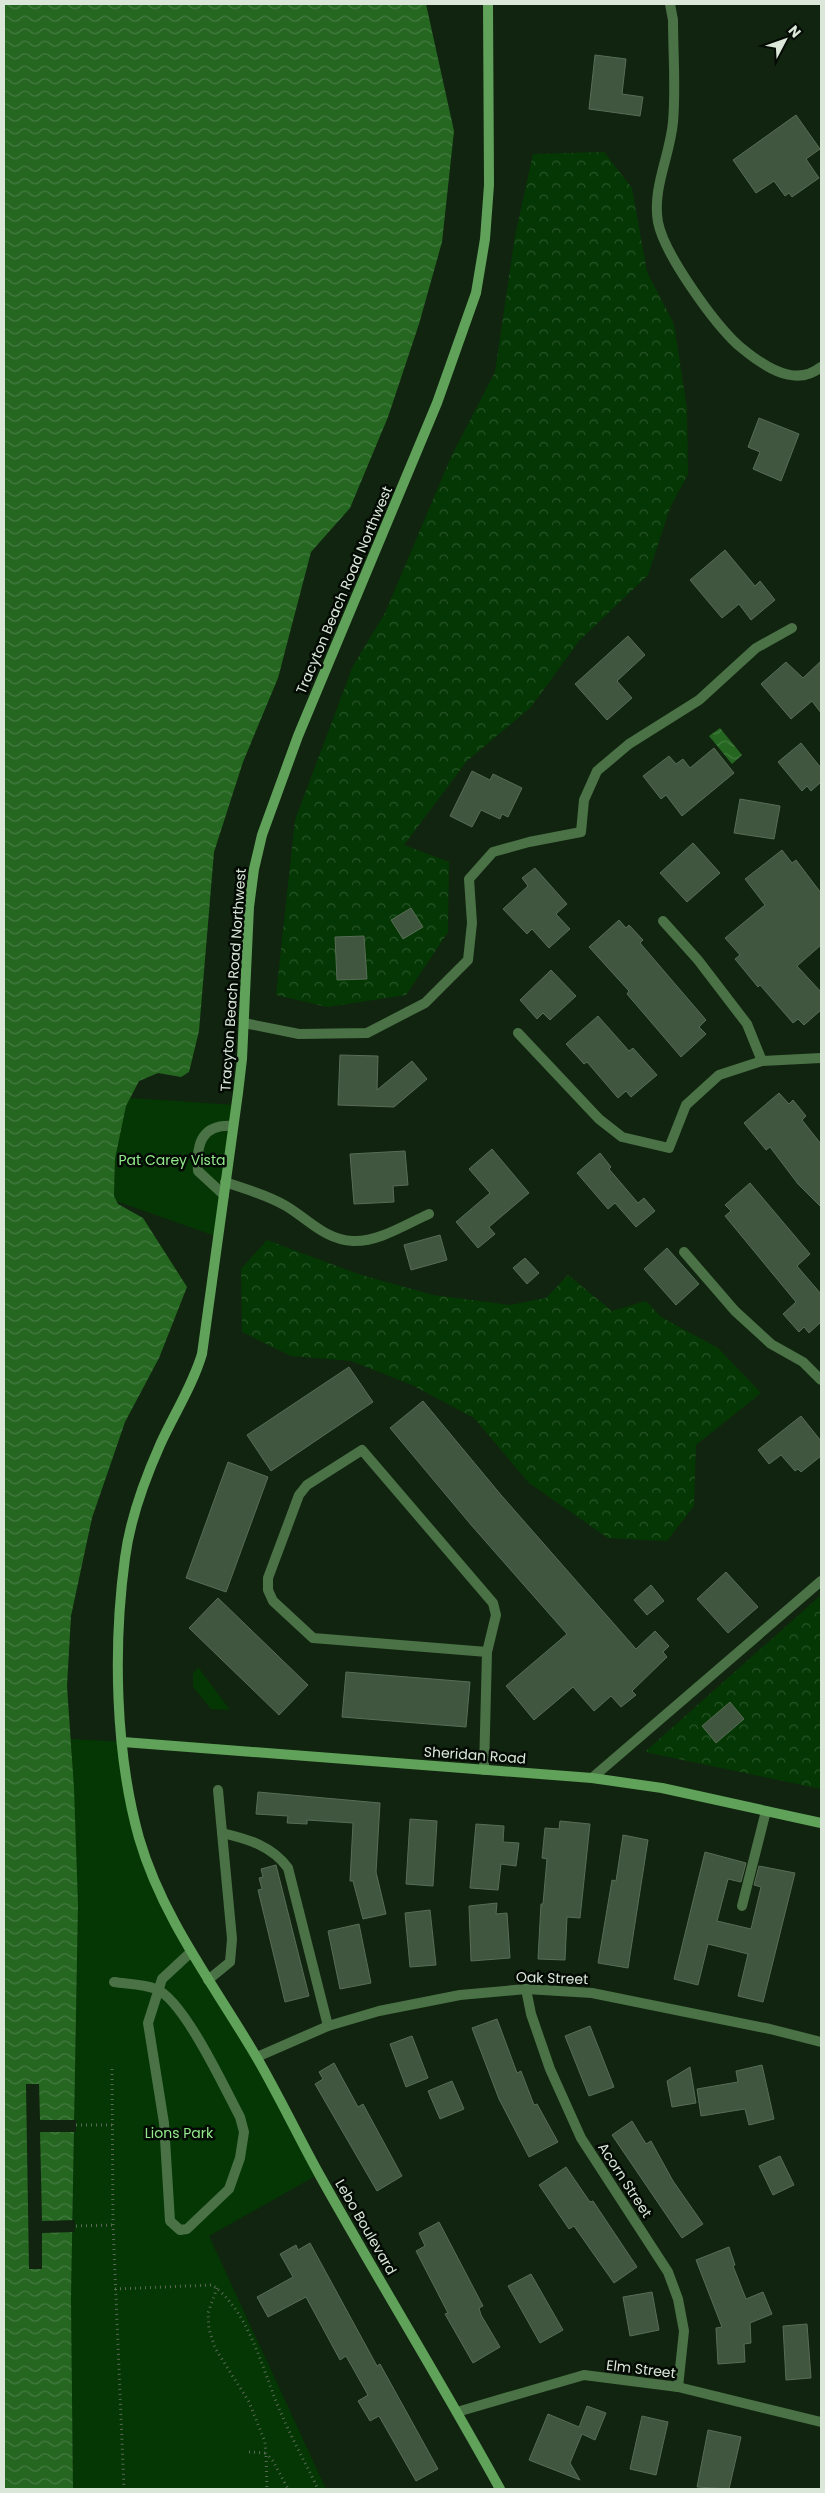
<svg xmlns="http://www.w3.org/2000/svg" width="825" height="2493" viewBox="0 0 825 2493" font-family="Poppins,sans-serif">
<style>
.forest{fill:url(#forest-crowns)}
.green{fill:#043703}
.water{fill:url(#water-waves)}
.pier{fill:#11240f}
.building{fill:#40563e;stroke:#576d55}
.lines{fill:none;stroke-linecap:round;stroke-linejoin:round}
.path{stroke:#596957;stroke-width:3;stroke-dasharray:1 4;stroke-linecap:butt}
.lane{stroke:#4a7246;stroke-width:10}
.street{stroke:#4a7246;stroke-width:10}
.secondary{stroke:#60a25a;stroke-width:10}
.labels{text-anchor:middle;stroke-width:5;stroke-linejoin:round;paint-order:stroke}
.street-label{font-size:14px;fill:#dbe7d9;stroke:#040b04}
.park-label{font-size:14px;fill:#92e88a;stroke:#040b04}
</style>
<defs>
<pattern id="forest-crowns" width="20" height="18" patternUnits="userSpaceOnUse" patternTransform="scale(1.25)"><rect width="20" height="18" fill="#043703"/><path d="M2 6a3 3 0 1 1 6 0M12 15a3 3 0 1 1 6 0" fill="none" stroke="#285427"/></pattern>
<pattern id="water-waves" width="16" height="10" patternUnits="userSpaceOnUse" patternTransform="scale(1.25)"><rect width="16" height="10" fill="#256621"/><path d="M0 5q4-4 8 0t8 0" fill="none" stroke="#447c41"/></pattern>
</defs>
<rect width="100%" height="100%" fill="#11240f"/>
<!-- forest -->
<g class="forest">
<path d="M604,152L632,188L647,272L674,324L687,409L688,474L670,508L648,575L579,641L531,707L467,761L404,845L449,862L448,932L406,995L327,1007L276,995L295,820L353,666L385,613L451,457L495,372L515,236L533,154Z"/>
<path d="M267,1240L358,1274L433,1295L510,1305L546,1298L568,1275L612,1311L646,1301L661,1317L718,1348L761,1393L696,1445L694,1506L667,1541L608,1538L529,1483L474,1418L412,1385L351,1361L291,1356L242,1332L241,1269Z"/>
<path d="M821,1595V1789L645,1752Z"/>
</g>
<!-- green -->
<g class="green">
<path d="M130,1098L236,1105L218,1237L116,1201L114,1196L115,1159L126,1106Z"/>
<path d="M198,1667L230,1710L211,1709L193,1687V1674Z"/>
<path d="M71,1739L123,1742L128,1790L154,1880L319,2174L209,2236L326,2489H73L71,2298L78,1904Z"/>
</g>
<!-- water -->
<g class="water">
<path d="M4,4H426L454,131L442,242L419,324L388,417L350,508L311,552L278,678L243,762L214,852L199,1031L189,1072L181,1077L158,1073L139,1081L126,1106L115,1159L114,1196L118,1204L143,1218L187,1287L159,1358L125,1422L92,1518L71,1616L67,1686L74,1788L78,1904L71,2298L73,2489H4Z"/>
<path d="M720,728L742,755L732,764L709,736Z"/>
</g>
<!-- pier -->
<path class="pier" d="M26,2084H39L40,2120H76V2132H40L42,2221L75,2220V2232L42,2233V2269H29Z"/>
<!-- building -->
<g class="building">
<path d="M595,55L626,59L622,94L643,97L640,116L589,109Z"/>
<path d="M796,115L820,149L806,159L819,178L792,197L789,193L785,196L774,181L756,193L733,160Z"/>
<path d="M759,418L799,434L781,481L753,469L760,452L748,447Z"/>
<path d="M725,550L755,586L760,581L775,600L751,620L739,604L722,618L690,580Z"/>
<path d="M628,636L645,655L617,681L632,698L607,720L575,684Z"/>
<path d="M821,661V713L812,701L791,719L761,684L786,662L803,678Z"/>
<path d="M801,743L821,768V782L811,791L807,786L802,791L778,762Z"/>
<path d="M714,748L734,773L682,816L666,795L661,799L643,776L669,756L676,764L683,759L690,768Z"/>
<path d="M472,771L490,780L493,774L522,788L508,817L502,814L500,819L481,810L472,827L450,816Z"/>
<path d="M740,799L780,806L774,839L734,833Z"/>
<path d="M693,843L720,873L687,902L660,873Z"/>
<path d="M782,850L792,863L796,860L821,893V945L797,966L821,992V1010L804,1025L798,1019L793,1023L760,985L758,987L735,959L740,955L725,938L765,905L745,879Z"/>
<path d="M535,868L567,904L556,914L570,929L549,948L532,929L527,934L503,909L528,886L522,878Z"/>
<path d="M411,908L423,927L403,939L391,920Z"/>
<path d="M619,920L626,928L629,925L643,940L640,943L706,1020L699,1027L706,1034L681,1057L627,994L629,991L589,947Z"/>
<path d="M364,936L367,979L337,980L335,937Z"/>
<path d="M551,970L576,996L550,1020L543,1013L537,1019L520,1000Z"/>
<path d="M598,1016L629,1051L633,1048L657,1075L631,1097L626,1091L618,1098L587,1062L584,1064L566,1044Z"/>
<path d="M340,1055L378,1056L377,1090L412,1061L427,1079L394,1107L338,1105Z"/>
<path d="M779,1093L789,1104L793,1100L806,1116L802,1120L821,1144V1207L798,1184L770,1147L766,1150L744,1123Z"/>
<path d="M492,1149L529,1193L489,1227L495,1234L478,1248L456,1222L490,1193L469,1169Z"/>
<path d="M405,1151L408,1185L393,1186L394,1202L354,1204L350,1154Z"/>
<path d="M600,1153L611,1167L609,1169L638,1203L644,1198L655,1211L636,1227L615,1203L608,1209L577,1173Z"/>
<path d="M750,1183L810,1254L797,1266L821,1294V1322L809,1333L804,1327L799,1332L783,1314L796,1302L725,1216L731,1211L725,1205Z"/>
<path d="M440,1235L447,1260L411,1270L404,1245Z"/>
<path d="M667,1248L699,1284L676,1305L644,1269Z"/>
<path d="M525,1258L539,1273L527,1284L513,1268Z"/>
<path d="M349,1367L373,1402L271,1471L247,1435Z"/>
<path d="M423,1401L501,1495L636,1649L655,1631L669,1646L663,1652L667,1657L632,1691L636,1695L621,1707L611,1696L594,1711L573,1687L534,1720L506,1686L567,1634L472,1526L390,1428Z"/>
<path d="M801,1416L821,1441V1456L801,1472L798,1469L795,1471L781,1455L769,1464L758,1450Z"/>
<path d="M228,1462L268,1477L226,1592L186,1578Z"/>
<path d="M726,1572L758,1607L728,1633L697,1599Z"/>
<path d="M651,1585L664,1601L647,1615L634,1600Z"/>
<path d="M218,1598L308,1685L279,1715L189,1628Z"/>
<path d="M346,1672L470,1682L466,1727L342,1717Z"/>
<path d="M730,1702L744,1719L716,1743L702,1726Z"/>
<path d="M258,1792L380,1803L376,1872L386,1914L363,1919L353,1881H350L353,1823L307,1820V1824L287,1823L288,1816L256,1814Z"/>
<path d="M410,1819L437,1821L433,1886L406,1884Z"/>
<path d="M560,1821L590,1824L580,1918L567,1917L565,1960L538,1959L541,1904H543L547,1859L542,1858L545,1828L559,1829Z"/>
<path d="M476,1824L504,1826L503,1842L519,1843L516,1866L501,1864L498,1890L470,1888Z"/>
<path d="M623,1835L648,1840L628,1968L598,1963L612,1880L616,1881Z"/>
<path d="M705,1852L746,1863L741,1882L728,1879L717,1921L751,1929L761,1887L754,1885L759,1866L795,1873L763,2002L738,1996L748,1954L708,1944L698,1985L674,1979Z"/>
<path d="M276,1865L309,1996L285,2002L258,1890L262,1889L259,1878L263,1877L261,1869Z"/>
<path d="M497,1903L496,1914L507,1913L510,1958L471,1961L469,1906Z"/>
<path d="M430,1910L436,1965L410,1967L405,1913Z"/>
<path d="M359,1924L371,1983L340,1989L328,1931Z"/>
<path d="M497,2019L517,2073L521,2071L534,2105L537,2104L558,2142L529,2157L499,2099L472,2028Z"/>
<path d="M590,2026L614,2087L589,2096L565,2036Z"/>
<path d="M412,2036L428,2078L406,2087L390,2044Z"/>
<path d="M334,2063L358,2107L363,2104L402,2176L377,2191L315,2084L323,2079L319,2072Z"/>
<path d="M762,2065L774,2119L749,2125L745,2109L701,2116L697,2089L738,2082L736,2071Z"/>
<path d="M690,2067L696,2103L672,2107L667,2081Z"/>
<path d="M452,2081L464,2109L440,2119L428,2091Z"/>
<path d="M632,2121L646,2144L651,2141L673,2181L703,2224L682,2238L612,2135Z"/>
<path d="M780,2156L794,2185L773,2195L759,2166Z"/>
<path d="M566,2167L590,2202L593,2201L637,2267L614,2283L574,2226L569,2229L539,2185Z"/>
<path d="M439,2222L483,2306L479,2308L481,2315L500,2347L473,2363L445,2314L448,2313L416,2251L425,2246L419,2233Z"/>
<path d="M310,2243L377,2366L380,2364L438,2469L416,2481L379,2416L370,2421L358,2401L368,2395L346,2356L340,2360L306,2297L268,2317L257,2297L293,2277L280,2254L296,2245L298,2250Z"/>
<path d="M729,2247L735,2265L733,2266L746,2299L763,2292L772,2314L750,2323L751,2343L744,2344L745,2362L718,2364L716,2328L722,2327L696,2260Z"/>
<path d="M531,2274L563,2330L540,2343L508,2286Z"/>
<path d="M652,2292L659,2330L630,2336L623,2297Z"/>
<path d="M807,2324L811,2378L786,2380L783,2326Z"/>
<path d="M587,2406L606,2413L595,2440L582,2434L570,2463L580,2480L529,2460L548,2414L579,2427Z"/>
<path d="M642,2416L668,2422L656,2475L630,2469Z"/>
<path d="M708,2430L741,2437L729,2489L697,2487Z"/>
</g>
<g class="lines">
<!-- path -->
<g class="path">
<path d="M112,2069L113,2225L124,2489"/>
<path d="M76,2125H112"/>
<path d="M76,2226L113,2225"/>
<path d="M217,2288L208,2313L209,2329L215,2348L249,2402L265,2442L266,2453L273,2461L288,2489"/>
<path d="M115,2289L212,2285C250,2311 263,2373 281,2413C292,2439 306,2464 318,2489"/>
<path d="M249,2452L266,2453L267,2489"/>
</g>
<!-- lane -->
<g class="lane">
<path d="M225,1182C245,1189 268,1195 286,1206C308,1219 325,1240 353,1241C379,1242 406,1224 429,1214"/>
<path d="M224,1195L198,1171C196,1143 202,1124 233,1126"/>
<path d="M684,1252L735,1311L771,1344L803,1362L821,1380"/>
<path d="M484,1770L487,1652L313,1638L273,1601L268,1590V1578L299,1495L307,1485L362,1450L493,1603L496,1615L487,1652"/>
<path d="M222,1833C248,1839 272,1846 288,1868L328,2026"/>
<path d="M742,1906L766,1811"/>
<path d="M114,1982C127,1984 144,1984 156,1989C184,2000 225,2089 240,2117L244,2132L240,2158L229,2189L187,2229L180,2230L170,2221L164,2123L148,2023L162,1979L191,1952"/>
</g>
<!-- street -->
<g class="street">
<path d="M670,4L673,20C673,53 676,88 673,122C670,156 652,188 658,222C664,254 714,323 738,345C744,350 750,355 756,359C776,373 800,384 821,367"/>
<path d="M663,921L698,960L747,1024L762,1061"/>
<path d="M244,1023L299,1034L367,1033L425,1003L468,960L472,923L469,879L493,852L529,842L581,832L584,800L597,771L629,744L699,700L756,648L792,628"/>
<path d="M518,1033L599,1119L622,1137L669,1148L686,1105L719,1075L762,1061L821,1058"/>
<path d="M592,1778L821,1581"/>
<path d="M208,1980L230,1962L232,1939L218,1790"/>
<path d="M526,1989L531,2014L550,2069L581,2138L668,2272L678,2299L684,2331L678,2387"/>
<path d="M257,2057L328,2026L379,2011L460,1995L526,1989L592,1993L770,2029L821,2042"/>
<path d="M457,2412L584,2375L678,2387L821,2422"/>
</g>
<!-- secondary -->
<g class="secondary">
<path d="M488,4L489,185L485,239L476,293L437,403L298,736L262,835L254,869L249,907L242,1059L238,1093L202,1354C192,1387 174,1414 160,1445C144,1481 130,1519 125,1558C113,1646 115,1752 139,1838C163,1920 215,1986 257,2058C279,2096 298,2136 319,2174C378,2280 442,2383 500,2489"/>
<path d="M123,1742L592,1778L662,1788L821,1823"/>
</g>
</g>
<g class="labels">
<!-- street labels -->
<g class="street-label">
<text transform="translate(344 590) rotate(-67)" y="5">Tracyton Beach Road Northwest</text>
<text transform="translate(233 980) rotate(-86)" y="5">Tracyton Beach Road Northwest</text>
<text transform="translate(475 1755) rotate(4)" y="5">Sheridan Road</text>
<text transform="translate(552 1978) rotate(2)" y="5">Oak Street</text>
<text transform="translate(625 2180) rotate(57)" y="5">Acorn Street</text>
<text transform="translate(366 2227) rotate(60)" y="5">Lebo Boulevard</text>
<text transform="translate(641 2369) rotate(7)" y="5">Elm Street</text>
</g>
<!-- park labels -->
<g class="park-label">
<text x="172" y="1165">Pat Carey Vista</text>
<text x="179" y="2138">Lions Park</text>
</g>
</g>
<!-- border -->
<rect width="825" height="2493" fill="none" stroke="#dbe7d9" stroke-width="10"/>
<!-- north arrow -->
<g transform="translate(785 40) rotate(49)" stroke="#040b04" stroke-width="4" paint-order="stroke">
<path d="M0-4L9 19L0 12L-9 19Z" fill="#dbe7d9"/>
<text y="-8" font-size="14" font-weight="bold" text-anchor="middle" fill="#dbe7d9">N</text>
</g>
</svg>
